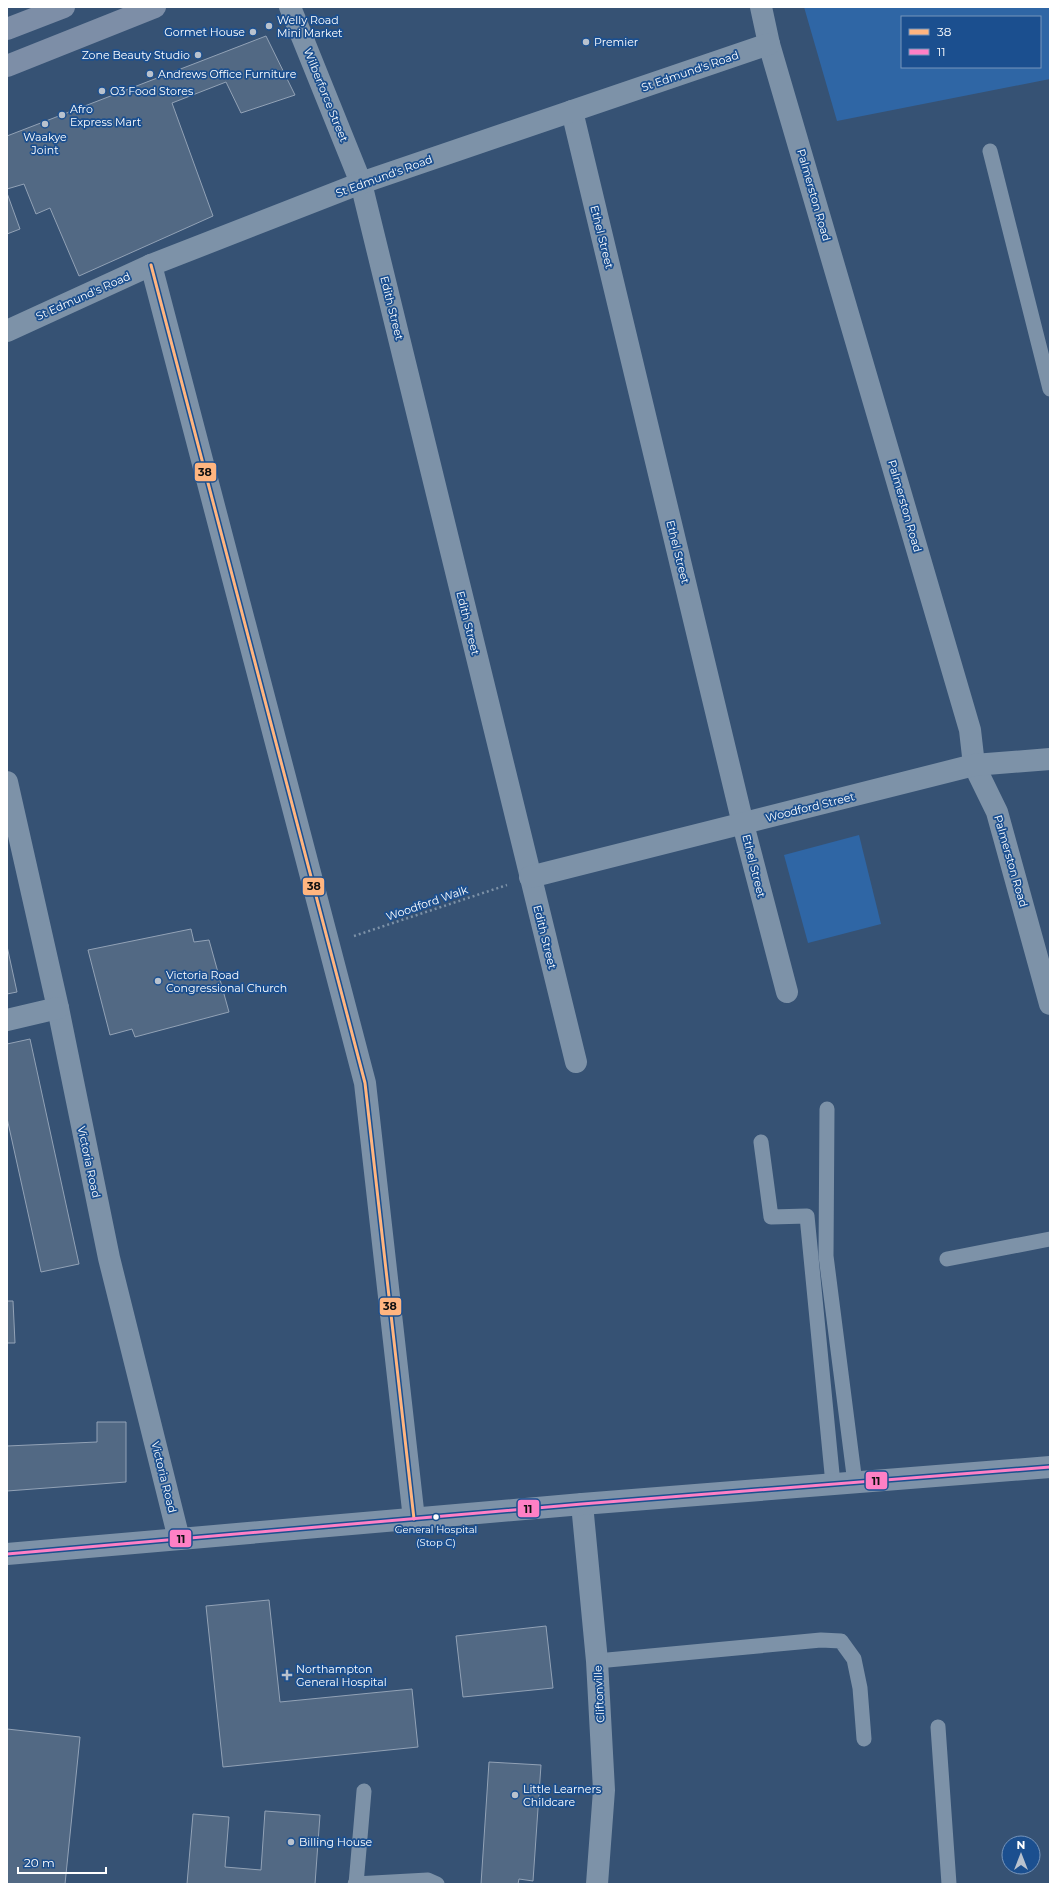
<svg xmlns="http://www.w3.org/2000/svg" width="1057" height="1891" viewBox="0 0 1057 1891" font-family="Montserrat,sans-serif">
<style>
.green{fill:#2f66a5;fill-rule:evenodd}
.building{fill:#526984;stroke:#92a2b6}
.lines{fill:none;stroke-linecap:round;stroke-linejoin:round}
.path{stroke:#7d92a8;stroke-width:2.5;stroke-dasharray:2 3;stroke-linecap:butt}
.service{stroke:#7d92a8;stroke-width:15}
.minor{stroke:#7d92a8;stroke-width:22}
.tertiary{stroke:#7d92a8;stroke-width:22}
.primary{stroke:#7d8ea7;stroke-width:22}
.bus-1-casing{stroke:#1b4f8f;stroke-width:6}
.bus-2-casing{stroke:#1b4f8f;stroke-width:6}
.bus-1{stroke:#ffb580;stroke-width:3}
.bus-2{stroke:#ff80c5;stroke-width:3}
.poi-dot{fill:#b9c2ce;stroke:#1b4f8f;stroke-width:1.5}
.bus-dot{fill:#fff;stroke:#1b4f8f;stroke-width:1.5}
.labels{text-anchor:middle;stroke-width:3.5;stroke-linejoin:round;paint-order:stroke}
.bus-label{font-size:10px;fill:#fff;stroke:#1b4f8f}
.poi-label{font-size:11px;fill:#fff;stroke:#1b4f8f;text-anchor:start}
.street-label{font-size:11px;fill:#fff;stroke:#1b4f8f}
.line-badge{stroke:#1b4f8f;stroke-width:1.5}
.pale-badge-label{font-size:11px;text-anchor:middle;font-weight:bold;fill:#111}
</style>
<rect width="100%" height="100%" fill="#365274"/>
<!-- green -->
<g class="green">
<path d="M804,7H1049L1050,79L837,121ZM902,17H1040V67H902Z"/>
<path d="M859,835L881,924L808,943L784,855Z"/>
</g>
<!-- building -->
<g class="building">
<path d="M266,36L295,95L241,113L226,82L172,103L213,216L79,276L50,208L36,214L24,184L7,189V136Z"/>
<path d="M7,193L20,229L7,234Z"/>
<path d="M191,929L194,942L209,940L229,1012L135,1037L132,1029L110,1035L88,950Z"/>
<path d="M7,946L17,992L7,994Z"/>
<path d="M30,1039L79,1264L41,1272L7,1118V1044Z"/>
<path d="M7,1301H13L15,1343H7Z"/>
<path d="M97,1422H126V1482L7,1491V1446L97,1442Z"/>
<path d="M269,1600L280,1702L412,1689L418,1747L223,1767L206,1606Z"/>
<path d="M546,1626L553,1688L463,1697L456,1636Z"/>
<path d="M7,1729L80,1737L65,1884H7Z"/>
<path d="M489,1762L541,1765L533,1881L519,1879L518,1884H481Z"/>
<path d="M265,1811L320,1815L315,1884H187L193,1814L229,1817L225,1867L261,1870Z"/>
</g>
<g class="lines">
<!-- path -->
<path class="path" d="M354,936L507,885"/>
<!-- service -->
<g class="service">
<path d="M990,151L1050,389"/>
<path d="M827,1109L826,1256L855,1483"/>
<path d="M761,1142L771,1217L807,1216L833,1484"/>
<path d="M947,1259L1050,1239"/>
<path d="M597,1661L821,1640L841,1641L854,1659L860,1688L864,1739"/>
<path d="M938,1727L949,1884"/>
<path d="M355,1884L428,1880L437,1884"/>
<path d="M356,1884L364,1791"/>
</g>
<!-- minor -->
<g class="minor">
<path d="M290,7L361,183L576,1062"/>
<path d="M761,7L769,44L970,730L974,765L997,812L1050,1004"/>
<path d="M572,111L743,824L787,992"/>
<path d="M151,265L365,1083L414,1519"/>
<path d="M7,331L151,265L361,183L769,44"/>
<path d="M7,782L58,1008L109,1258L179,1539"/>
<path d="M530,877L974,765L1050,759"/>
<path d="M7,1020L58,1008"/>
<path d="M582,1504L597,1661L604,1790L597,1884"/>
</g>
<!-- tertiary -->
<path class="tertiary" d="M7,1554L582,1504L1050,1467"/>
<!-- primary -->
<g class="primary">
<path d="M7,29L64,7"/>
<path d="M7,66L155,7"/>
</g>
<defs>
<path id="bus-1" d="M151,265L365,1083L414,1519"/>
<path id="bus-2" d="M7,1554L582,1504L1050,1467"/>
</defs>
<!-- bus-1 casing -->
<use href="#bus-1" class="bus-1-casing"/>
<!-- bus-2 casing -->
<use href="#bus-2" class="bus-2-casing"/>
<!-- bus-1 -->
<use href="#bus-1" class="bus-1"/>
<!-- bus-2 -->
<use href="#bus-2" class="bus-2"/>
</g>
<!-- markers -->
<g class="poi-dot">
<circle cx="269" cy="26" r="4"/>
<circle cx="253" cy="32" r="4"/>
<circle cx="586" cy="42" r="4"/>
<circle cx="198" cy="55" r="4"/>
<circle cx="150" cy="74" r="4"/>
<circle cx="102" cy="91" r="4"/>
<circle cx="62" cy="115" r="4"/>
<circle cx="45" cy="124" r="4"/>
<circle cx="158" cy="981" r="4"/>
<path d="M285 1669h4v4h4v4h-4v4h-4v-4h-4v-4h4z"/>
<circle cx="515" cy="1795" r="4"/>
<circle cx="291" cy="1842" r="4"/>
</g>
<circle class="bus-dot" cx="436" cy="1517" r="3.5"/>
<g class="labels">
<!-- bus labels -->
<g class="bus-label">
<text x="436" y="1533">General Hospital<tspan x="436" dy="13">(Stop C)</tspan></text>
</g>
<!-- poi labels -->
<g class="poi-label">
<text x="277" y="24">Welly Road<tspan x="277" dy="13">Mini Market</tspan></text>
<text x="245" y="36" text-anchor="end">Gormet House</text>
<text x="594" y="46">Premier</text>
<text x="190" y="59" text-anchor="end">Zone Beauty Studio</text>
<text x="158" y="78">Andrews Office Furniture</text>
<text x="110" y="95">O3 Food Stores</text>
<text x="70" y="113">Afro<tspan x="70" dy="13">Express Mart</tspan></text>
<text x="45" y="141" text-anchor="middle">Waakye<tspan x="45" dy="13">Joint</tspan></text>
<text x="166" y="979">Victoria Road<tspan x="166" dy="13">Congressional Church</tspan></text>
<text x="296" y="1673">Northampton<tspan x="296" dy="13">General Hospital</tspan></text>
<text x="523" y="1793">Little Learners<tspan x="523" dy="13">Childcare</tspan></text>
<text x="299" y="1846">Billing House</text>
</g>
<!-- street labels -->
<g class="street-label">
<text transform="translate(690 71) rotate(-19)" y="4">St Edmund's Road</text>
<text transform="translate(326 95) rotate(68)" y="4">Wilberforce Street</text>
<text transform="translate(384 176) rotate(-20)" y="4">St Edmund's Road</text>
<text transform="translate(814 195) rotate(74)" y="4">Palmerston Road</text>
<text transform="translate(602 237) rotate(76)" y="4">Ethel Street</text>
<text transform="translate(83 296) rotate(-24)" y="4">St Edmund's Road</text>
<text transform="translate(392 308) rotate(76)" y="4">Edith Street</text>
<text transform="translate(905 506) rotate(74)" y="4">Palmerston Road</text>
<text transform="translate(678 552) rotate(76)" y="4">Ethel Street</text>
<text transform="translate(468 623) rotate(76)" y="4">Edith Street</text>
<text transform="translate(810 807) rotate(-14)" y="4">Woodford Street</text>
<text transform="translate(1011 861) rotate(74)" y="4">Palmerston Road</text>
<text transform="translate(754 866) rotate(76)" y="4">Ethel Street</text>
<text transform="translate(427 903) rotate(-19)" y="4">Woodford Walk</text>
<text transform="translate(545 937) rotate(76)" y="4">Edith Street</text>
<text transform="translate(89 1162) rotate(78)" y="4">Victoria Road</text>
<text transform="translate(164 1477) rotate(76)" y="4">Victoria Road</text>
<text transform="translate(599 1694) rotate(-93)" y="4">Cliftonville</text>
</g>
</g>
<g class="line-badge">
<rect x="194" y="462" width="23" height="20" rx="4" fill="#ffb580"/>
<rect x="302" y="877" width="23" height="19" rx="4" fill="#ffb580"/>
<rect x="379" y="1297" width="23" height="19" rx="4" fill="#ffb580"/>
<rect x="865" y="1471" width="23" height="19" rx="4" fill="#ff80c5"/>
<rect x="517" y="1499" width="23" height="19" rx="4" fill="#ff80c5"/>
<rect x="169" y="1529" width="23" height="19" rx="4" fill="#ff80c5"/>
</g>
<g class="pale-badge-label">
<text x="205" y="476">38</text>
<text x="314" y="890">38</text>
<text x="390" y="1310">38</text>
<text x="876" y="1485">11</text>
<text x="528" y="1513">11</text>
<text x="181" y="1543">11</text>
</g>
<!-- border -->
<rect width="1057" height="1891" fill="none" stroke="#ffffff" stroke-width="16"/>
<!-- legend -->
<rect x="901" y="16" width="140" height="52" fill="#1b4f8f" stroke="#7695bc"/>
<rect x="909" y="29" width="20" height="6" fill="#ffb580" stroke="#7695bc"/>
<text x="937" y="36" font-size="12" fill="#ffffff">38</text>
<rect x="909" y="49" width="20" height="6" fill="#ff80c5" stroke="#7695bc"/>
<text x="937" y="56" font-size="12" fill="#ffffff">11</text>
<!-- north arrow -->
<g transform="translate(1021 1855)"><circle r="19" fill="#1b4f8f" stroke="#7695bc"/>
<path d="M0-3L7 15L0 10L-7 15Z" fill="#b9c2ce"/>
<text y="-6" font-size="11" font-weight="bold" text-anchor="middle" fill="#ffffff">N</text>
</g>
<!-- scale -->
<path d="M18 1867v6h88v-6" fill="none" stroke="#ffffff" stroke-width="2"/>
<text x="24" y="1867" font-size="12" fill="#ffffff" stroke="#1b4f8f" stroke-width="3" paint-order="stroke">20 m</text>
</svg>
